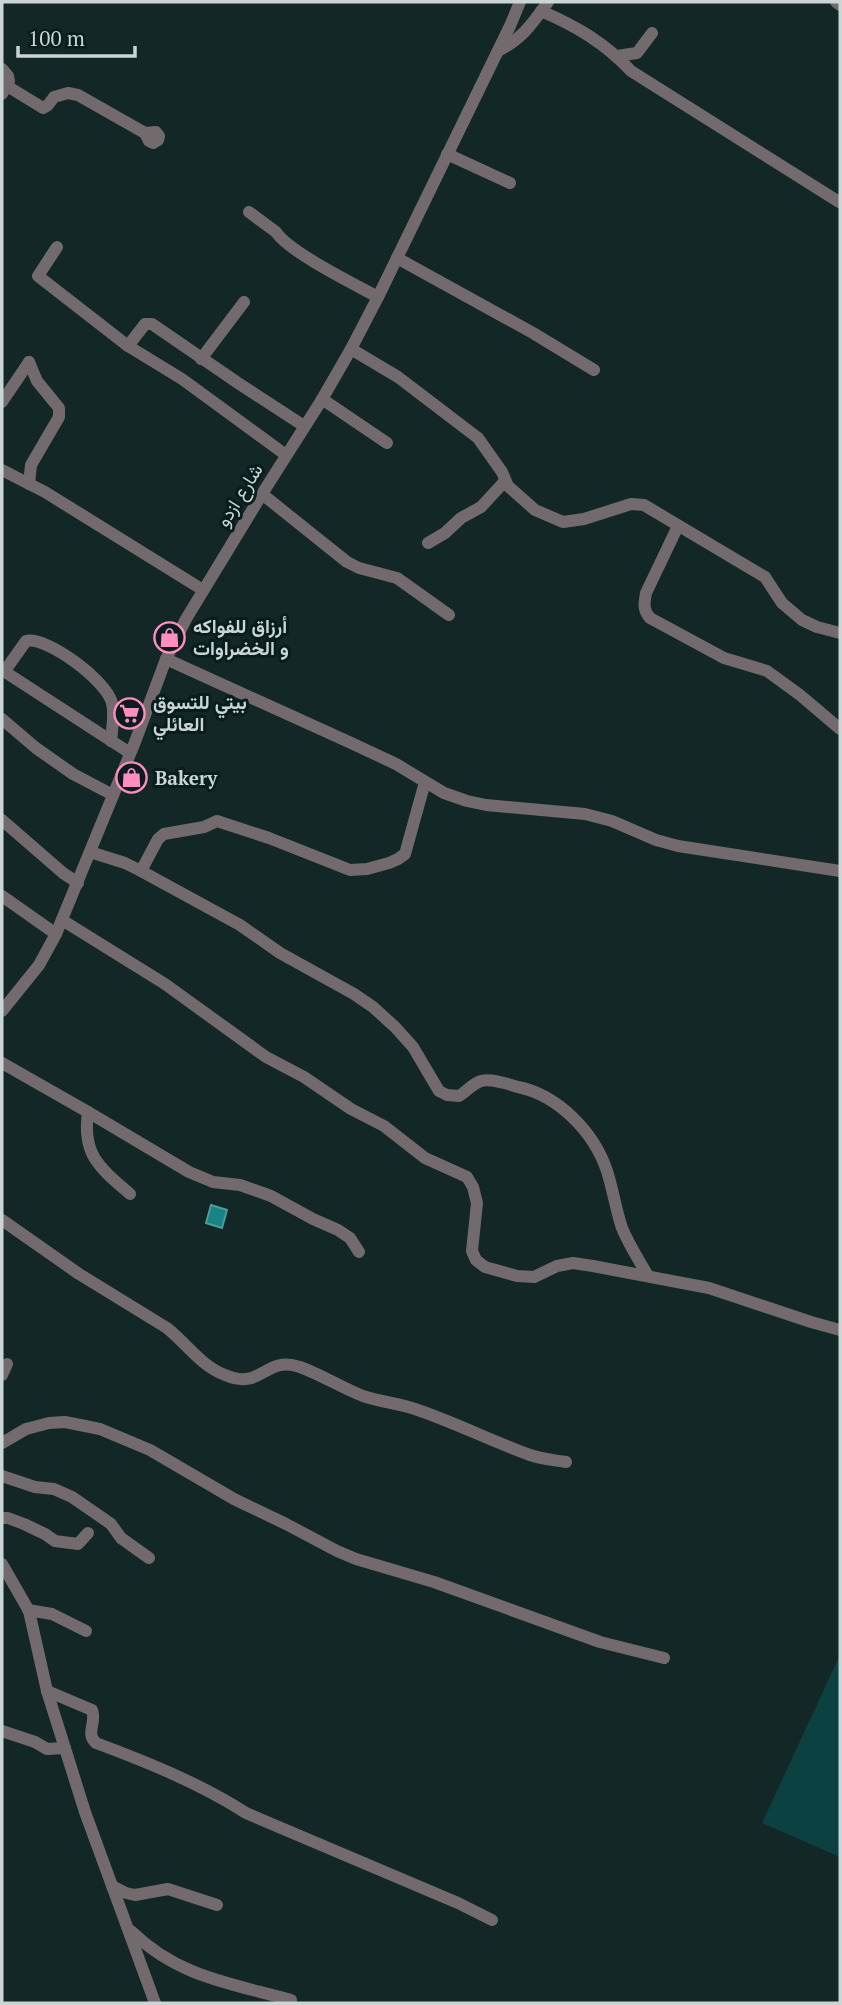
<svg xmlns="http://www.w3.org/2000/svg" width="842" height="2005" viewBox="0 0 842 2005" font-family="'PT Serif',Vazirmatn,serif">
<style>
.green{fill:#0c4142}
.water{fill:#178384;stroke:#4c9c9c;stroke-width:2}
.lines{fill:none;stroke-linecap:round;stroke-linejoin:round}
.minor{stroke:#726a6d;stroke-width:12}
.labels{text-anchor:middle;stroke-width:6;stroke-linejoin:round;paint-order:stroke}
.street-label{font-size:19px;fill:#c9d6d5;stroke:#091d1e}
.poi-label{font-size:19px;font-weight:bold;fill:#c9d6d5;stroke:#091d1e;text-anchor:start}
</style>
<rect width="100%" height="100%" fill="#132727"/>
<!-- green -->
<path class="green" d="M840,1655V1857L762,1823Z"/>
<!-- water -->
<path class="water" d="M211,1205L227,1210L222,1228L206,1223Z"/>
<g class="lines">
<!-- minor -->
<g class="minor">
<path d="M836,2L840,5"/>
<path d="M541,11C576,26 605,43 631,71L839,202"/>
<path d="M498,51C523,38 532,24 548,2"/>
<path d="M617,56L637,53L652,33"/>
<path d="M2,69L8,76L9,81L2,94"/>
<path d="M7,86L43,108L48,105L54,97L68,93L78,95L145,133L156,132L159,136L158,140L153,143L149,141L145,133"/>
<path d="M447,154L510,183"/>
<path d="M249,212L276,232C289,252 354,284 378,297"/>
<path d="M57,247L38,276L128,346L182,379L286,455"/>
<path d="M397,258L533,333L594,370"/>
<path d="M128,346L145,324H152L238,383L304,426"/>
<path d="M351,349L398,377L478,438L502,472L508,486L535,510L563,522L584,519L631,504L644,505L765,577L782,603L802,620L817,627L840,633"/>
<path d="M201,359L244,302"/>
<path d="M322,399L387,443"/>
<path d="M2,402L29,362"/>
<path d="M2,470L45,492L203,590"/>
<path d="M29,484L31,465L59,417V408L37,381L29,362"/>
<path d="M262,494L347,562L359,568L397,578L449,615"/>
<path d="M678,526L646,593C644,604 643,610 650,618L724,658L767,671L800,695L840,729"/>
<path d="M428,543L445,533L461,518L481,507L505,481"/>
<path d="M166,659L349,742L396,764L444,793L467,801L486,805L585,814L612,821L656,840L678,846L840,871"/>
<path d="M2,670L130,753"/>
<path d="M4,672L26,641C47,636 107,681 112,703C115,715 112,729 111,741"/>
<path d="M2,719L36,748L73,774L113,795"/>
<path d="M2,820L63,873L78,883"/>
<path d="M90,852L125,863L141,871L240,925L280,953L354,994L373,1007L395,1027L413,1047L439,1091L447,1095L459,1096C466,1092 472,1084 481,1081C491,1078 508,1084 518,1087C558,1095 594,1132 607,1171C613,1190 616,1210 622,1228C629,1245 639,1260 648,1276"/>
<path d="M141,871L158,839L164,834L204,827L217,821L269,838L350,870L367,869L389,863L398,859L405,854L425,782"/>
<path d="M2,896L56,934"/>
<path d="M62,920L165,984L266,1057L304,1077L351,1109L384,1126L425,1158L467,1177L473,1187L477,1203L472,1251L476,1260L485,1267L517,1276L534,1277L557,1266L573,1263L593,1266L709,1288L811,1322L840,1330"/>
<path d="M2,1011L39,965L56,934L135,742L166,659L186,619L262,494L321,401L351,349L378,297L510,26L520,2"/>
<path d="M2,1063L88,1112L189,1172L213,1182L240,1185L271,1196L313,1219L338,1230L350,1238L359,1252"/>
<path d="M88,1112C82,1155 99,1167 130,1194"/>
<path d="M2,1220L79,1274L167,1328C187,1344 201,1366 225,1375C263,1391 264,1355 300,1367C322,1375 342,1388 363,1396C380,1402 398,1403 415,1409C454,1422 491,1441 530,1455C541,1459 554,1460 566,1462"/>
<path d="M2,1375L7,1364"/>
<path d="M2,1443L26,1429L49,1423L65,1422L100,1429L150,1450L234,1499L286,1524L337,1551L356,1559L434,1582L600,1642L664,1658"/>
<path d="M2,1476L35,1487L54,1489L72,1497L111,1524L121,1538L149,1558"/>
<path d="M2,1518H8L24,1524L45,1534L55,1541L78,1544L88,1533"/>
<path d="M2,1564L29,1611L47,1691L85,1812L155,2003"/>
<path d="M28,1610L52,1614L86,1631"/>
<path d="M47,1691L92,1710C97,1722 85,1734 96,1743C147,1762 199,1783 246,1813L458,1903L492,1920"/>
<path d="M2,1731L35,1742L47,1749L65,1748"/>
<path d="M112,1886L126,1893L135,1895L168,1889L217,1905"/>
<path d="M131,1931C178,1977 230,1983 291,2000"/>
</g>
</g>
<!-- icons -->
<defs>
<symbol id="shop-ring" viewBox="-11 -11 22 22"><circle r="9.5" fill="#091d1e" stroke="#fd8ebf" stroke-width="1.5"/><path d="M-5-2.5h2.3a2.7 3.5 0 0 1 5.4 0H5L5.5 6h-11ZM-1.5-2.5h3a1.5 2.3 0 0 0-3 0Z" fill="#fd8ebf"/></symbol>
<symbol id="supermarket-ring" viewBox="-11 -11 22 22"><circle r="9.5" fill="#091d1e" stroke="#fd8ebf" stroke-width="1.5"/><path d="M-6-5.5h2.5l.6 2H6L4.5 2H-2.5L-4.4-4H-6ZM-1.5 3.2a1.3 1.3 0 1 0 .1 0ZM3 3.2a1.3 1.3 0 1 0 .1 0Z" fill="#fd8ebf"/></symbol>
</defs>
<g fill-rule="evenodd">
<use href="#shop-ring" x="152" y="620" width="35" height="35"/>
<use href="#supermarket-ring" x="112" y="696" width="35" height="35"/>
<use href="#shop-ring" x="114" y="760" width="35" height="35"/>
</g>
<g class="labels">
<!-- street labels -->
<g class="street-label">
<text transform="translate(239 495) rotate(-58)" y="7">شارع ازدو</text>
</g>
<!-- poi labels -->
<g class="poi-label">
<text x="193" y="633">أرزاق للفواكه<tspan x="193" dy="22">و الخضراوات</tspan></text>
<text x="153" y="709">بيتي للتسوق<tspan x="153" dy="22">العائلي</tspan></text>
<text x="155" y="785">Bakery</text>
</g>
</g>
<!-- border -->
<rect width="842" height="2005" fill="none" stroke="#c9d6d5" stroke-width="7"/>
<!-- scale -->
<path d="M18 46v10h117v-10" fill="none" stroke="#c9d6d5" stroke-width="3.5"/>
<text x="28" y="46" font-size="21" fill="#c9d6d5" stroke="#091d1e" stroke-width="5" paint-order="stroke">100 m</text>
</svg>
